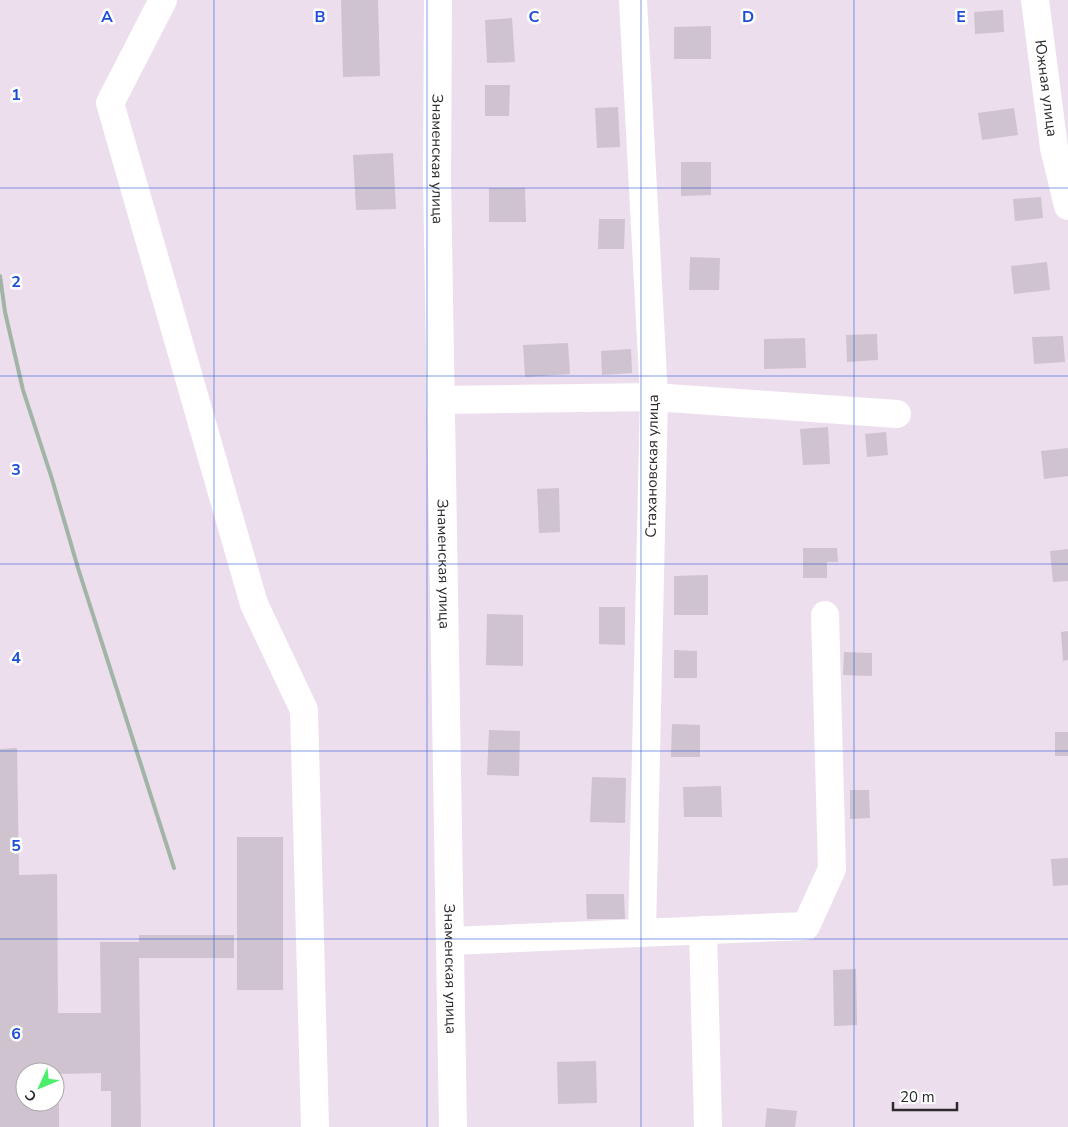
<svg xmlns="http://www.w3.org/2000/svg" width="1068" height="1127" viewBox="0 0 1068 1127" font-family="'Nunito Sans',sans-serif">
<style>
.building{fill:#cfc3cf;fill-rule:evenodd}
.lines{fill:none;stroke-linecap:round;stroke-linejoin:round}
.minor{stroke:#fff;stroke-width:28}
.rail{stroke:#a1b4a6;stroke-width:4}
.grid{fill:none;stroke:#1d4ed8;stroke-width:1;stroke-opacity:0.55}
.labels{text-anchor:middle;stroke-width:5;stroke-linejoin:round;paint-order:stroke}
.street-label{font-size:15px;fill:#2b2b2b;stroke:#fff}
.grid-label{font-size:16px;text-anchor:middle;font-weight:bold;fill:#1d4ed8;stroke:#fff;stroke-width:5;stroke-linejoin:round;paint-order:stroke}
</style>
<rect width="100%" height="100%" fill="#ecdeec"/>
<!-- building -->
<g class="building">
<path d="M341,0H378L380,76L343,77Z"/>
<path d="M1003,10L1004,32L975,34L974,12Z"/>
<path d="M512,18L515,62L487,63L485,20Z"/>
<path d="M711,26V59H674V27Z"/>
<path d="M485,85H510L509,116H485Z"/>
<path d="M618,107L620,147L597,148L595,108Z"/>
<path d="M1014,108L1018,135L982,140L978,113Z"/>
<path d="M393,153L396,209L356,210L353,155Z"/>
<path d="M681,162H711V195L681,196Z"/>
<path d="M489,188H525L526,222H489Z"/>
<path d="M1041,197L1043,218L1015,221L1013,199Z"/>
<path d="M599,219H625L624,249H598Z"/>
<path d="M690,257L720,258L719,290H689Z"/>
<path d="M1047,262L1050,290L1014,294L1011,266Z"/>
<path d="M877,334L878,360L847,362L846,335Z"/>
<path d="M1063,336L1065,362L1034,364L1032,337Z"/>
<path d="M805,338L806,368L764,369V339Z"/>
<path d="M568,343L570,374L525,377L523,345Z"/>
<path d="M631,349L632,373L602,375L601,351Z"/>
<path d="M828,427L830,464L803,465L800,429Z"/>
<path d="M886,432L888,455L867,457L865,434Z"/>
<path d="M1068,448V476L1044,479L1041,451Z"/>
<path d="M559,488L560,532L539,533L537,489Z"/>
<path d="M803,548H837L838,562H827V578H803Z"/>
<path d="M1068,549V581L1053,582L1050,551Z"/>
<path d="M708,575V615H674V576Z"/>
<path d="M599,607H625V645L599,644Z"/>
<path d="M487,614L523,615V666L486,665Z"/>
<path d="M1068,631V660L1063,661L1061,632Z"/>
<path d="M674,650L697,651V678H674Z"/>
<path d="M844,652L872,653V676L843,675Z"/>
<path d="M672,724L700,725V757H671Z"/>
<path d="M489,730L520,731L519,776L487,775Z"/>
<rect x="1055" y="732" width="13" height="24"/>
<path d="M17,748L19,875L57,874L58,1013H101L100,942H139V935H234V958H139L141,1127H111V1091H101V1073L59,1074V1127H0V749ZM25,1072H55V1102H25Z"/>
<path d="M592,777L626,778L625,823L590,822Z"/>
<path d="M721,786L722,817H684L683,787Z"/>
<path d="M850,790H869L870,818L850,819Z"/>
<rect x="237" y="837" width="46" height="153"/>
<path d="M1068,858V885L1053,886L1051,859Z"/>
<path d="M586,894H624L625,919H587Z"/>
<path d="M856,969L857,1025L834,1026L833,970Z"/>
<path d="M596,1061L597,1103L558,1104L557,1062Z"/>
<path d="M767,1108L797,1111L795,1127H765Z"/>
</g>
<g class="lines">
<!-- minor -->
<g class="minor">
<path d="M163,0L110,103L254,604L304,710L315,1127"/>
<path id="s1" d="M438,0L437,178L453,1127"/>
<path d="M633,0L654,397L642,933"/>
<path id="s2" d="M1035,0L1054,148L1068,206"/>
<path d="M441,400L654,397L897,414"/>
<path d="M703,930L708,1127"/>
<path d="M451,941L806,926L832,869L825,615"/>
</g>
<!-- rail -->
<path class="rail" d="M0,276L5,312L23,390L52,479L78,568L174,868"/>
</g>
<!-- grid -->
<path class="grid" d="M214,0V1127M427,0V1127M641,0V1127M854,0V1127M0,188H1068M0,376H1068M0,564H1068M0,751H1068M0,939H1068"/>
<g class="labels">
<!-- street labels -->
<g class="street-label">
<text dy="5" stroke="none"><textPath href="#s2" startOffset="89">Южная улица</textPath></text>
<text dy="5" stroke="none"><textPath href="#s1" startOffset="159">Знаменская улица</textPath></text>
<text transform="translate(652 466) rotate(-89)" y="5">Стахановская улица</text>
<text dy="5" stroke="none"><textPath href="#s1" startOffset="564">Знаменская улица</textPath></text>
<text dy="5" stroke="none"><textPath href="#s1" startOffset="969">Знаменская улица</textPath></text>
</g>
</g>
<g class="grid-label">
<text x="107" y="22">A</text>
<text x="320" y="22">B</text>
<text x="534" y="22">C</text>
<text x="748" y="22">D</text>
<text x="961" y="22">E</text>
<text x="16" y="100">1</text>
<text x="16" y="287">2</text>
<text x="16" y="475">3</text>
<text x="16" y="663">4</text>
<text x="16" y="851">5</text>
<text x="16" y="1039">6</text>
</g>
<!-- north arrow -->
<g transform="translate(40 1087) rotate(226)"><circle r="24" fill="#ffffff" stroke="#aaaaaa"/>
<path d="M0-4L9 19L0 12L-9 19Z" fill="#49ef6a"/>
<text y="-8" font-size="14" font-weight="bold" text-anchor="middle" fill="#2b2b2b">С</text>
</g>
<!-- scale -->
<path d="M893 1102v8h64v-8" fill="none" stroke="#2b2b2b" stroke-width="2.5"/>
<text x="900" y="1102" font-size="15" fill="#2b2b2b" stroke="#ffffff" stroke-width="4" paint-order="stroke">20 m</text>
</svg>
